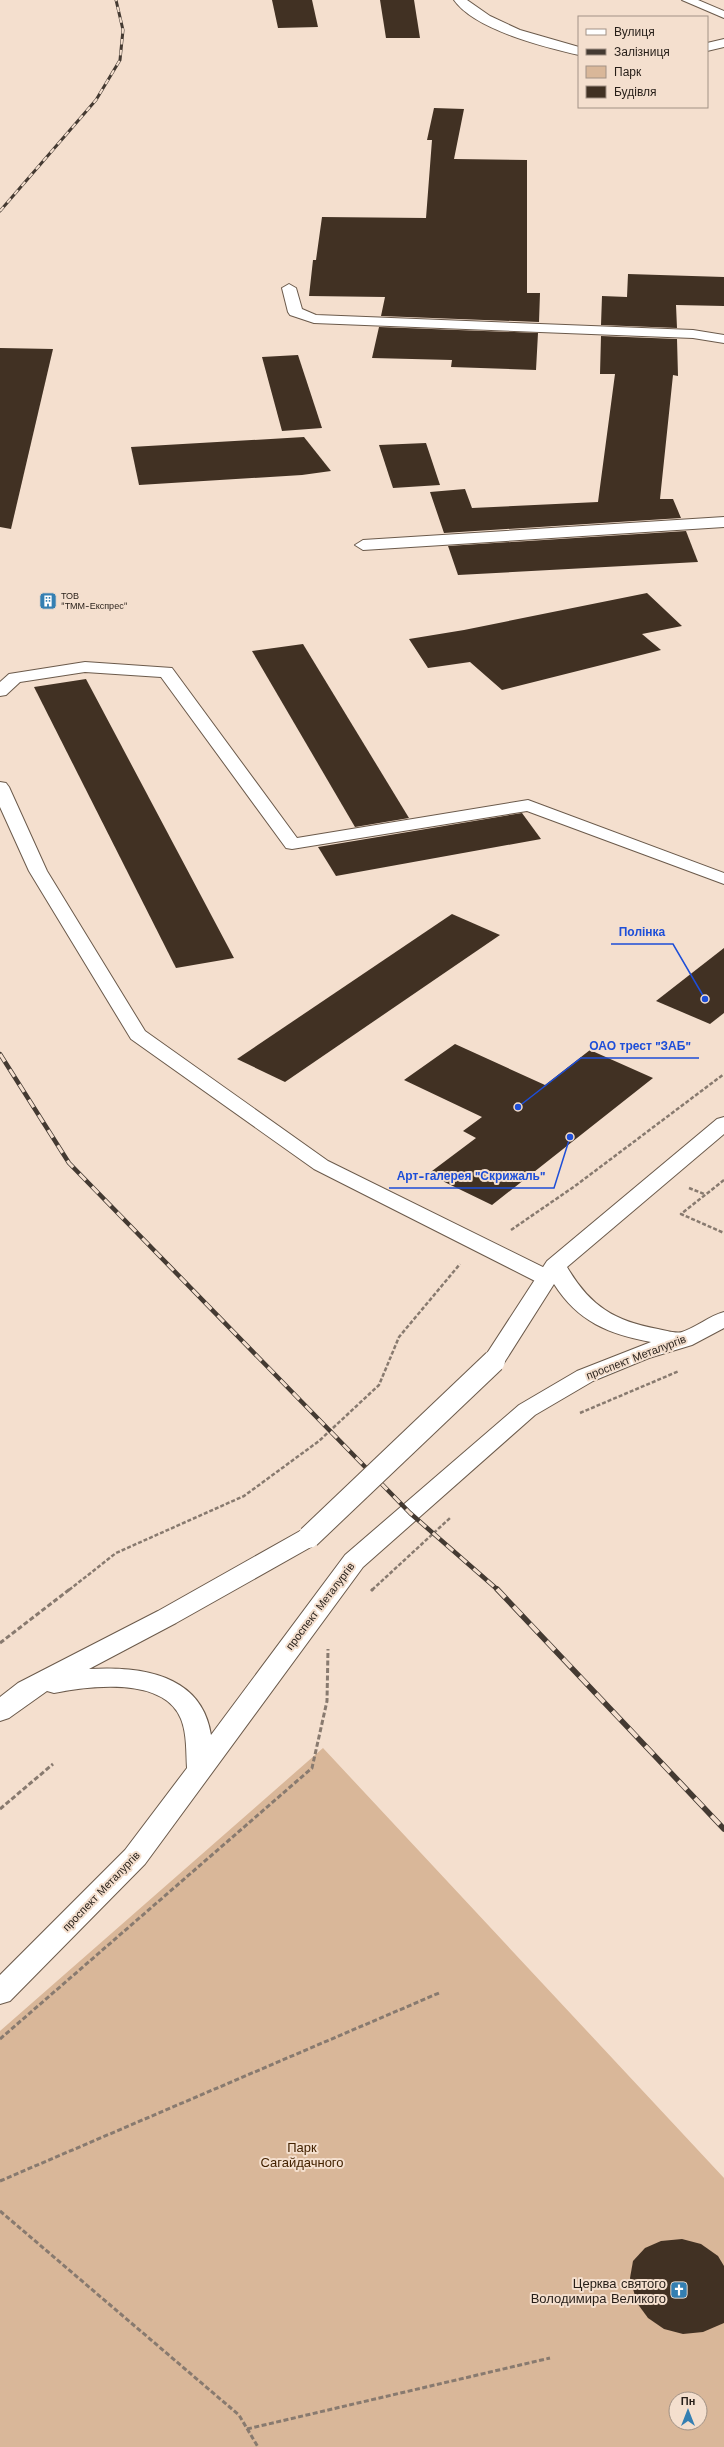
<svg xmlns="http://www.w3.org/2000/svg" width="724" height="2447" viewBox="0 0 724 2447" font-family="'Work Sans',sans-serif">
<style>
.green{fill:#d9b799;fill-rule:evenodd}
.building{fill:#413123}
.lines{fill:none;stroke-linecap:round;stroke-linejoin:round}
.service-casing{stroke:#6b5a4b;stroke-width:2}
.minor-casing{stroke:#6b5a4b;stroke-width:2}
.secondary-casing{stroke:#6b5a4b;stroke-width:2}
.path-far1{stroke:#887a6f;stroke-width:2.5;stroke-dasharray:4 2;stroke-linecap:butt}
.path{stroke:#887a6f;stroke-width:3;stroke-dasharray:5 2.5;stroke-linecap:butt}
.service{fill:#fff;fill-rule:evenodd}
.minor{fill:#fff;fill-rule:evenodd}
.secondary{fill:#fff;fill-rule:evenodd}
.rail-far2-casing{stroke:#443a32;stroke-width:3}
.rail-far1-casing{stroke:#443a32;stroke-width:4.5}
.rail-casing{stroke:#443a32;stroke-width:5.5}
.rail-far2{stroke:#f4dfce;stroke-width:2;stroke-dasharray:5.5;stroke-linecap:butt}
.rail-far1{stroke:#f4dfce;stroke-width:3;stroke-dasharray:9;stroke-linecap:butt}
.rail{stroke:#f4dfce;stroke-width:4;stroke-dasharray:12;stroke-linecap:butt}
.secondary-bridge-casing{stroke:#6b5a4b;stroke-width:24;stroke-linecap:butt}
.secondary-bridge{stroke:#fff;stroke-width:22}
.labels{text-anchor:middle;stroke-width:4;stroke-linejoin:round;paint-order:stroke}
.far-poi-label{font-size:9px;fill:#261e18;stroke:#f4dfce;text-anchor:start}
.street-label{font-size:11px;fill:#261e18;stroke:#f4dfce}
.near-park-label{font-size:13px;fill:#432200;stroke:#f4dfce}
.near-poi-label{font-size:13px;fill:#261e18;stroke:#f4dfce;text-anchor:end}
.leader{fill:none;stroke:#1d4ed8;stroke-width:1.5}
.callout-dot{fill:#1d4ed8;stroke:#f4dfce;stroke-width:1.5}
.callout-label{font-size:12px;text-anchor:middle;font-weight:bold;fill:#1d4ed8;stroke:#f4dfce;stroke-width:4;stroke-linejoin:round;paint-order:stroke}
</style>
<rect width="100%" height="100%" fill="#f4dfce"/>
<!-- green -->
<path class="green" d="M323,1748L724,2178V2447H0V2031ZM676,2399H700V2423H676Z"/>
<!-- building -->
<g class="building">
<path d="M272,0H312L318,27L278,28Z"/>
<path d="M380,0H414L420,38H386Z"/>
<path d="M434,108L464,109L454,159L527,160V293H540L539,322L381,316L385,297L309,296L313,260H316L322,217L426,218L432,140H427Z"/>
<path d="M628,274L724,277V306L676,305L677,328L601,325L602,296L627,297Z"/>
<path d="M379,327L538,333L536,370L451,367L452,360L372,358Z"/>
<path d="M601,336L677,339L678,376L673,375L660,499H673L681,518L444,533L430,492L465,489L472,508L598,502L615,374H600Z"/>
<path d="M0,348L53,349L11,529L0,527Z"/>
<path d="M298,355L322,428L282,431L262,357Z"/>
<path d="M304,437L331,471L302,475L139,485L131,447Z"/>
<path d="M426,443L440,485L393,488L379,445Z"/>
<path d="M686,531L698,562L458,575L448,546Z"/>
<path d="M647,593L682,626L642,634L661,650L502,690L470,662L428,668L409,639L464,630Z"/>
<path d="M303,644L409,818L355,827L252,651Z"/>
<path d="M86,679L234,958L176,968L34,687Z"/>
<path d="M522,813L541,839L336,876L318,847Z"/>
<path d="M452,914L500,935L285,1082L237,1059Z"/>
<path d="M724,948V1013L710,1024L656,1001Z"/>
<path d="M455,1044L545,1085L590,1050L653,1078L492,1205L428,1174L476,1138L463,1131L482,1117L404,1080Z"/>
<path d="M682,2239L701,2244L718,2256L724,2266V2323L703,2332L683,2334L664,2329L648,2318L637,2303L630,2278L633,2261L645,2248L661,2241Z"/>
</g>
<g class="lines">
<defs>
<g id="service">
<path d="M682,0H698L724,11V18Z"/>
<path d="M724,517V527L363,550L355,545L363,540Z"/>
<path d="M85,662L172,668L297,838L528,800L724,873V884L527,811L292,849L286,848L161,677L85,672L20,682L6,695L0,696V682L9,674Z"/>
<path d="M0,782L6,783L9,787L47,871L145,1031L328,1161L555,1273L558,1278L555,1283L547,1285L539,1283L314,1169L131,1039L29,871L0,807Z"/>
</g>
<g id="minor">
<path d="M454,0H467L490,16L520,30L579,47V55C545,47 475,30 454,0Z"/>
<path d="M724,39V47L707,51V43Z"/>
<path d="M289,284L296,288L302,309L316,315L693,330L724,335V343L693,338L314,323L290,315L288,312L282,288Z"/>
</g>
<path id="secondary" d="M724,1117V1134L567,1267C590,1306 614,1321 658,1329C664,1330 676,1334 682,1332C697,1327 709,1316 724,1312V1328L692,1345L649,1358L593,1381L535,1415L363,1567L145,1864L10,2001L0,2004V1975L125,1850L187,1768C186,1752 187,1734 181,1719C164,1676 89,1686 54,1693L47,1691L9,1718L0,1721V1697L18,1683L158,1611L300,1531L309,1529L318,1531L321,1537L318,1543L176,1623L89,1669C140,1666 202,1674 211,1735L345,1555L519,1405L577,1371L651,1342C609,1334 578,1322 554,1284L502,1366L494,1368L486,1366L482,1361L547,1261L717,1119Z"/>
</defs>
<!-- service casing -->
<use href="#service" class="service-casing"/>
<!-- minor casing -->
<use href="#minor" class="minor-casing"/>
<!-- secondary casing -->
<use href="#secondary" class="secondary-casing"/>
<!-- path-far1 -->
<g class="path-far1">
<path d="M724,1180L681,1214L724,1233"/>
<path d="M689,1188L704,1194"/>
<path d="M511,1230L575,1186L724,1074"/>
<path d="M580,1413L679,1371"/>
<path d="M69,1590L116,1553L244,1496L319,1441L379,1385L399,1337L460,1264"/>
<path d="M372,1590L450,1518"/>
</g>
<!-- path -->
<g class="path">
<path d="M371,1591L373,1589"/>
<path d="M0,1643L70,1589"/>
<path d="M0,1809L53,1764"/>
<path d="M0,2039L312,1768L327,1701L328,1649"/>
<path d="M0,2181L439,1993"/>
<path d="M0,2211L239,2415L258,2447"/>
<path d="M247,2429L550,2358"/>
</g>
<!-- service -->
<use href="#service" class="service"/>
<!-- minor -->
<use href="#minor" class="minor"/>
<!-- secondary -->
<use href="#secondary" class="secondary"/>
<defs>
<path id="rail-far2" d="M0,211L96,100L120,60L123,30L116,0"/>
<path id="rail-far1" d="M0,1054L69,1163L410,1513L498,1590"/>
<path id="rail" d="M497,1589L724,1829"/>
</defs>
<!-- rail-far2 casing -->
<use href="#rail-far2" class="rail-far2-casing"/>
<!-- rail-far1 casing -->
<use href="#rail-far1" class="rail-far1-casing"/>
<!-- rail casing -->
<use href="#rail" class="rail-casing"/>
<!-- rail-far2 -->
<use href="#rail-far2" class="rail-far2"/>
<!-- rail-far1 -->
<use href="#rail-far1" class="rail-far1"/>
<!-- rail -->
<use href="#rail" class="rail"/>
<defs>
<path id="secondary-bridge" d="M309,1537L494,1361"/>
</defs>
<!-- secondary-bridge casing -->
<use href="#secondary-bridge" class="secondary-bridge-casing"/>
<!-- secondary-bridge -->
<use href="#secondary-bridge" class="secondary-bridge"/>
</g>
<!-- icons -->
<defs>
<symbol id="building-square" viewBox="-11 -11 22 22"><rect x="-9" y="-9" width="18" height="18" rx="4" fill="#347fb2" stroke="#f4dfce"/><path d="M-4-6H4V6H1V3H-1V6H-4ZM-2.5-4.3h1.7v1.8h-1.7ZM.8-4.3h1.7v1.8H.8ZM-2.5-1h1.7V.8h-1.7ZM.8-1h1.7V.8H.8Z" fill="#fff"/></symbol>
<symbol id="church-square" viewBox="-11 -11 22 22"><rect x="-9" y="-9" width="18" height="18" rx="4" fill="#347fb2" stroke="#f4dfce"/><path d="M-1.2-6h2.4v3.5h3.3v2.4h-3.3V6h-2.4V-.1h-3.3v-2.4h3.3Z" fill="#fff"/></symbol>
</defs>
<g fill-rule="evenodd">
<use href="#building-square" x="38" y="591" width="20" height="20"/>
<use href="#church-square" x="669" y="2280" width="20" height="20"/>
</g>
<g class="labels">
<!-- far-poi labels -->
<g class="far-poi-label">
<text x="61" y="599">ТОВ<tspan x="61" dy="10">"ТММ-Експрес"</tspan></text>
</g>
<!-- street labels -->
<g class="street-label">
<text transform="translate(636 1357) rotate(-21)" y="4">проспект Металургів</text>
<text transform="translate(320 1606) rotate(-53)" y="4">проспект Металургів</text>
<text transform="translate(101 1891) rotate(-46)" y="4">проспект Металургів</text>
</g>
<!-- near-park labels -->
<g class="near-park-label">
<text x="302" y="2152">Парк<tspan x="302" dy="15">Сагайдачного</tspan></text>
</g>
<!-- near-poi labels -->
<g class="near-poi-label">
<text x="666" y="2288">Церква святого<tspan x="666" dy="15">Володимира Великого</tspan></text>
</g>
</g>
<!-- callouts -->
<path class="leader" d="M705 999L673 944H611M518 1107L581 1058H699M570 1137L554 1188H389"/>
<g class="callout-dot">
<circle cx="705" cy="999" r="4"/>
<circle cx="518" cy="1107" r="4"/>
<circle cx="570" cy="1137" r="4"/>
</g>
<g class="callout-label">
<text x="642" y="936">Полінка</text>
<text x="640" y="1050">ОАО трест "ЗАБ"</text>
<text x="471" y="1180">Арт-галерея "Скрижаль"</text>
</g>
<!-- legend -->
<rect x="578" y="16" width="130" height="92" fill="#f4dfce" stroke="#a29285"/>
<rect x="586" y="29" width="20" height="6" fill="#ffffff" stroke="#a29285"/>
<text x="614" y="36" font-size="12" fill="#261e18">Вулиця</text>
<rect x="586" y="49" width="20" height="6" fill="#443a32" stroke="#a29285"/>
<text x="614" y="56" font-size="12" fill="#261e18">Залізниця</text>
<rect x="586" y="66" width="20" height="12" fill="#d9b799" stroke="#a29285"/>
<text x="614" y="76" font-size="12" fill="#261e18">Парк</text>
<rect x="586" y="86" width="20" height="12" fill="#413123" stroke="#a29285"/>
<text x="614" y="96" font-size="12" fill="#261e18">Будівля</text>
<!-- north arrow -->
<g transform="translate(688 2411)"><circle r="19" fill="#f4dfce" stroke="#a29285"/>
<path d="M0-3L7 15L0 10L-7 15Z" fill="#347fb2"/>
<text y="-6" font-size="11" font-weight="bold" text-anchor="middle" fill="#261e18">Пн</text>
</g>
</svg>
